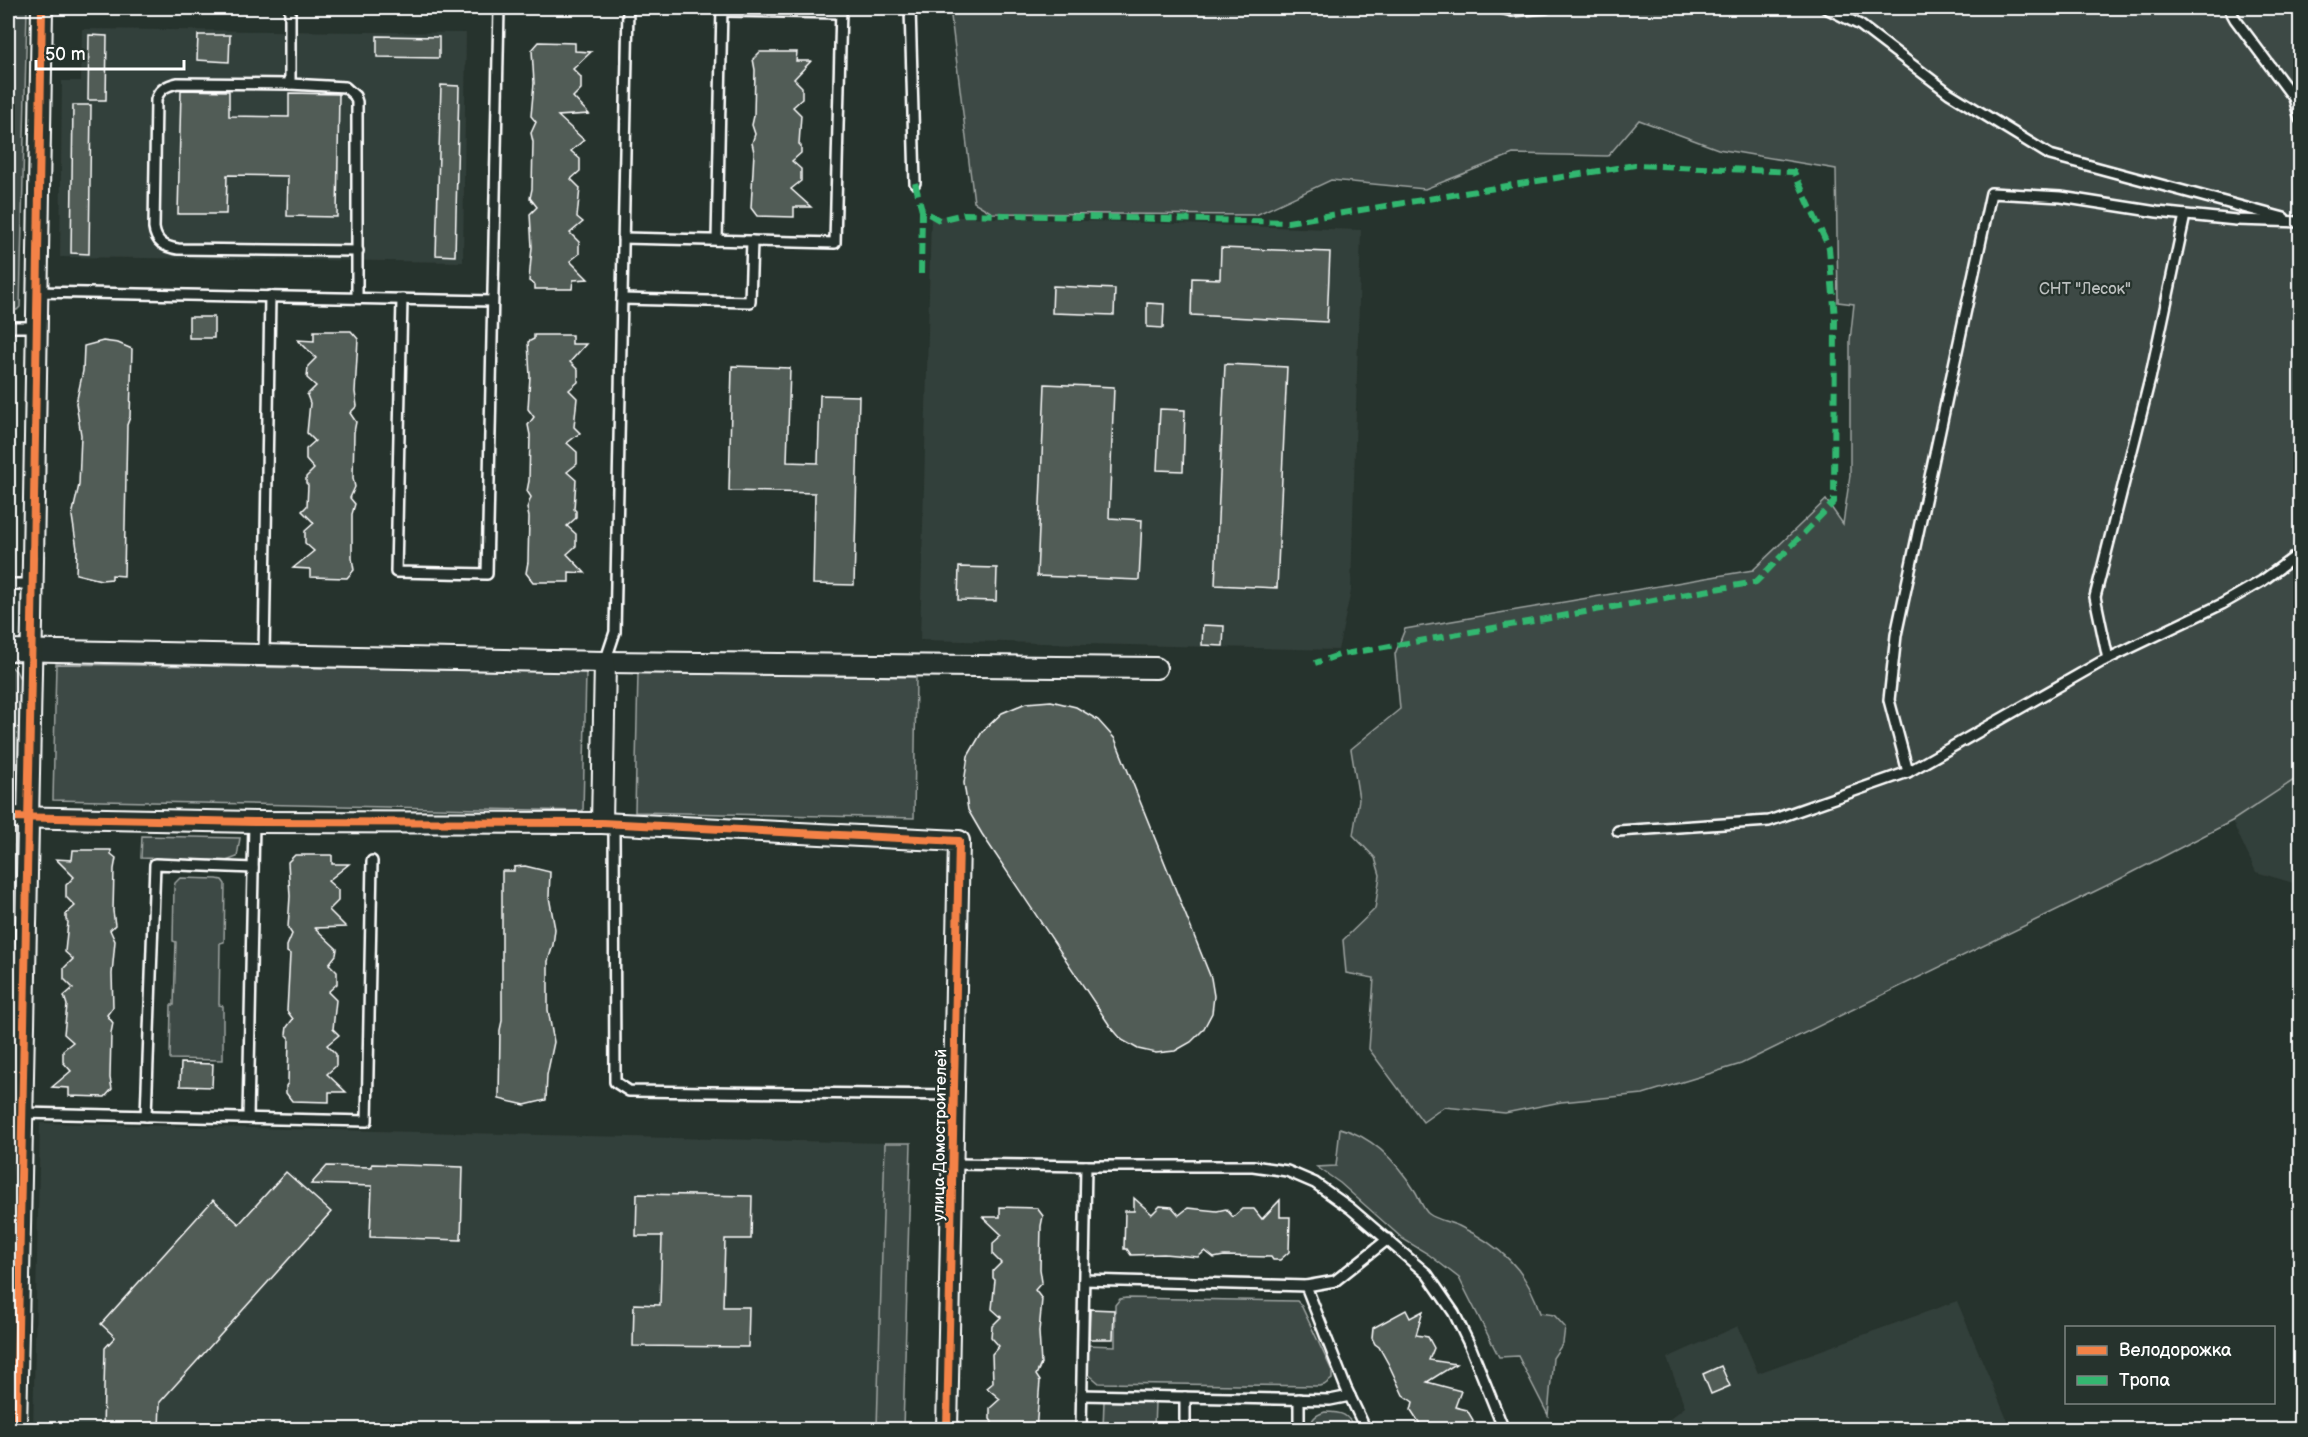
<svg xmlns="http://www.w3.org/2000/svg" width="2308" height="1437" viewBox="0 0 2308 1437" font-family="'Balsamiq Sans',sans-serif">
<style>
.built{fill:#333f3a}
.green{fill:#3e4944;stroke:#9ea4a2;stroke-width:1.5}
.building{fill:#515c57;stroke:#fff;stroke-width:1.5}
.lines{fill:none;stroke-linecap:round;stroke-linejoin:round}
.lane-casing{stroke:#fff;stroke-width:14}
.street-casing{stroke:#fff;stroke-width:24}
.lane{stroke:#26332d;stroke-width:9}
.street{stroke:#26332d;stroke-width:20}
.quiet{stroke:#33b770;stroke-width:6;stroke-dasharray:12 6;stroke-linecap:butt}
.cycleway-casing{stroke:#26332d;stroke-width:11}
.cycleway{stroke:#f48246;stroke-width:8}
.labels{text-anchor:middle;stroke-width:4.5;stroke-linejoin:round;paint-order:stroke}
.park-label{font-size:16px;fill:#bbbfbe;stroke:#26332d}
.street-label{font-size:16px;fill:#fff;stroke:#26332d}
</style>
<rect width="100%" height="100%" fill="#26332d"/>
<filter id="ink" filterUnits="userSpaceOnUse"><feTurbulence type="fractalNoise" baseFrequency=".0167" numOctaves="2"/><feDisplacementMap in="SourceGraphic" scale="12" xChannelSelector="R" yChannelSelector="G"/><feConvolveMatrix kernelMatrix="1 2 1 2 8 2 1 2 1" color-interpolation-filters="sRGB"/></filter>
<g filter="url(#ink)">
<!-- built -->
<g class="built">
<path d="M82,29L466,33L463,262L60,257L62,81H81Z"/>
<path d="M931,216L1361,230L1351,591L1338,650L920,640Z"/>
<path d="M2300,776V885L2256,872L2232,821Z"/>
<path d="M40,1123L885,1143L877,1429L33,1430Z"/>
<path d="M1957,1301L2011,1429L1656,1430L1685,1407L1667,1358L1738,1326L1758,1373Z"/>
</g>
<!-- green -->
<g class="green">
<path d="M8,8H27L20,307L17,310H8Z"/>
<path d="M950,8H2300V776L2232,821L2116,881L1741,1064L1643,1094L1561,1102L1505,1113L1444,1107L1423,1122L1369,1049L1374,978L1346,973L1343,940L1375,909L1380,875L1375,858L1353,835L1359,799L1351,749L1400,709L1395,654L1405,629L1753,570L1826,500L1843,524L1850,475V341L1854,304L1838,302L1836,169L1718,149L1639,120L1608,156L1513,154L1425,189L1331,180L1256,215L992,213L974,202Z"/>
<path d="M8,590L14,592V621L8,631Z"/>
<path d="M8,664L16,671L20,679L17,787L14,795L8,801Z"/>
<path d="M56,664L586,672L583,811L53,800Z"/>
<path d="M638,673L916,677L914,818L635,812Z"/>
<path d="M142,836L240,838L237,857L226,861L141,858Z"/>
<path d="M8,845H12L8,1028Z"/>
<path d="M180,878L217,879L222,880L225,884L224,942L220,943L219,1005L223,1006V1060L170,1059L171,1005H174L176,942L173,941L174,888L175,883Z"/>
<path d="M1340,1128C1374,1137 1397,1162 1415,1191C1419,1197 1423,1210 1429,1214C1437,1220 1450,1222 1459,1226C1499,1245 1527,1269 1540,1313L1554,1315L1565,1327L1563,1343L1553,1358L1548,1415L1518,1356L1499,1357L1459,1278L1428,1254L1403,1239L1340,1183L1317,1167L1336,1166Z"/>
<path d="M885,1143H911L903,1429H877Z"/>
<path d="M1126,1298L1297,1301L1301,1305L1332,1371V1379L1324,1385L1319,1386L1099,1383L1087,1373L1086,1345L1115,1346V1305L1120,1299Z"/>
<path d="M1104,1401L1155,1402L1154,1429H1103Z"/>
<path d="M1325,1412C1342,1412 1348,1414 1355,1429H1310C1311,1419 1315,1415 1325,1412Z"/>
</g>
<!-- building -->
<g class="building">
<path d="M89,35L107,36L106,100H88Z"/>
<path d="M198,35H230L229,62L197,60Z"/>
<path d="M377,36L439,37V58L377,57Z"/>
<path d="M539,42L575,43V51L591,52L573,69L581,77V89L573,97L589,114L558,116L584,140L571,151L580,159V171L571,179L580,188L577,217L583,222L570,233L579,242V254L570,261L588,279L573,280L572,289H535V285L529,281L532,247L530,214L537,207L530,198L532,189L533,142L531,133L536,122L531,116L534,83L532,50Z"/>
<path d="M760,52H797L796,61H811L794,79L802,87V99L793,107L801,115L799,144L801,146V153L792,161L801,169V181L791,189L811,207H794V217L757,216L751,208L754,152L752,143L755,134L752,125L754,116L755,70L753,59Z"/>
<path d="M441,85L459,86L455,256L436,255Z"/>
<path d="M181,90L229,91V116L289,117V93L339,94L337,217L287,216L288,176L227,175L226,214H178Z"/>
<path d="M73,105H91L89,254L71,253Z"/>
<path d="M1221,248L1330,252L1327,322L1191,315L1192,278L1220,279Z"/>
<path d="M1053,286L1115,289L1114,315L1052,313Z"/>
<path d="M1147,303L1164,304L1163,328L1147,327Z"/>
<rect x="189" y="317" width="25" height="21"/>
<path d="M314,331H351L358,339L355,392L357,406L350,413L356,422L354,432L353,478L355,487L350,498L355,504L352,514V558L354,570L347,578L310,577V569L293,568L314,551L305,543V531L314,523L302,511L307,506L308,485L306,483V477L314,469L306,460V449L315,441L307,433L310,403L307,395L316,386L307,378L308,366L316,358L298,340L314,341Z"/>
<path d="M534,335H572V344H586L570,362L578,370V382L569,390L577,398L574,427L580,433L567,443L577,452V464L567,472L576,480L574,509L576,511V518L567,526L576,534V546L567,554L585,573L569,572V582H533L526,573L528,562L529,517L527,508L531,497L527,491L529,481L530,435L528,425L534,417L528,409L530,376L528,342L534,339Z"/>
<path d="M103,341L118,343L132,349L130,417L127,425L124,576L112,575V579L101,580L76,574L77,549L72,516L79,485L81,435L76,403L83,371L84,346Z"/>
<path d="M1225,364L1287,367L1277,588L1215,585Z"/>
<path d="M732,366L790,368L787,462L818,463L820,395L859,396L854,585L813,584L815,493L729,491Z"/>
<path d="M1045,384L1114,387L1109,518L1142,520L1139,580L1037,576Z"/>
<path d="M1160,409L1185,410L1183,471L1157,470Z"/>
<path d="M959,567L997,568L996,601L958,600Z"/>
<path d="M1203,625L1224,626L1223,646L1202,645Z"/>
<path d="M1051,701L1076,707L1098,720L1115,739L1211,978L1214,996L1212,1013L1203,1030L1191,1042L1175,1051L1156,1053L1138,1049L1122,1040L1110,1026L982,834L968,810L964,783L968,756L982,732L1002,713L1026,703Z"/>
<path d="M73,850H111V854L116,858L114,869L113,911L115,925L110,930L115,941L112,974L113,1007L107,1015L113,1023L111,1033L110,1078L112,1089L105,1097L69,1096V1088L52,1087L71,1071L63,1062V1050L73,1042L64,1034L67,1005L64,996L73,988L64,979V968L73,959L65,952L68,922L66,920V914L75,906L66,897V885L74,877L56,859L72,860Z"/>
<path d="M295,855H332V864H349L328,881L338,890V901L329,910L346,927L315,928L337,949L336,955L329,964L337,972V984L328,992L336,1000L333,1029L339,1035L327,1045L336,1054V1066L327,1074L346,1092H329V1102L292,1101L286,1093V1086L288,1083L289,1037L286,1034L287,1027L293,1019L287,1011L290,954L287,952V946L292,934L288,928L290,896L288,862Z"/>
<path d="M525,866L550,872L549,897L555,929L553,945L548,961V1010L554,1042L547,1075L546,1100L525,1105L499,1099L500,1030L502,1021V871H514V867Z"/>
<path d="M181,1063L213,1064L212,1087L180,1086Z"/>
<path d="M372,1164L463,1167L461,1240L370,1237L372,1186L311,1184L327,1166L372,1167Z"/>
<path d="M286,1172L331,1212L160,1402L159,1430H103L105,1348L115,1337L101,1324L213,1200L239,1224Z"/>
<path d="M637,1194L752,1196L751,1239H725L723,1307H749L748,1347L633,1346L634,1304L660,1305L662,1236H636Z"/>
<path d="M1134,1198L1152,1214L1160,1206L1172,1207L1179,1215L1188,1208L1217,1211L1226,1209L1233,1217L1242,1209H1254L1262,1219L1280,1200V1217H1290L1289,1252L1280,1260H1273L1271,1257L1224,1256L1214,1258L1205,1251L1198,1257L1164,1254L1131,1255L1127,1249H1124L1125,1211H1134Z"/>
<path d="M1000,1207L1037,1208L1043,1216L1041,1226L1040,1269L1042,1282L1035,1290L1042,1299L1039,1332L1041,1364L1036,1375L1040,1381L1036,1430H992V1422L990,1419V1408L1000,1399L987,1388L993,1383L992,1354L999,1346L991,1337L992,1326L1001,1317L992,1309L995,1280L993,1278V1271L1001,1263L993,1255V1243L1002,1235L983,1217H1000Z"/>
<path d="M1090,1309L1114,1310L1113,1339H1089Z"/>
<path d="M1406,1310L1410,1318L1423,1311L1416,1335L1428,1337L1434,1348L1429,1360L1456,1364L1427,1382L1461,1391L1455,1407L1467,1410L1473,1420L1470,1430H1424L1411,1410L1413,1402L1403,1395L1389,1365L1379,1347L1375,1344L1372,1338L1373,1328Z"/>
<path d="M1721,1366L1730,1386L1711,1394L1703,1374Z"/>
</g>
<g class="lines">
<defs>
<g id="lane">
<path d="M290,8V84L345,87L355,96L357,102V298"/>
<path d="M910,8L915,183"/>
<path d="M1501,8L1512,11L1546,8"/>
<path d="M1826,8L1860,25L1949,93L2050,155L2284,218"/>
<path d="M2229,8L2235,19L2294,98L2300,119"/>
<path d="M722,11L841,13"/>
<path d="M290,84L178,83C167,85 159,89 156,100L154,228C156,242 164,247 178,249L358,251"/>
<path d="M623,238L835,243L841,8"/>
<path d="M717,240L722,8"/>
<path d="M37,292L492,301"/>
<path d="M402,299L396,572L487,574L499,8"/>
<path d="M622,299L750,302L752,241"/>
<path d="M8,327H37"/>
<path d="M8,584H33"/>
<path d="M264,654L270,296"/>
<path d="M2108,659L2095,597L2150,379L2185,215"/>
<path d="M605,662L615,632L628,8"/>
<path d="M1908,772L1889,700L1896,635L1991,193L2061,197L2157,212L2236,220L2300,222"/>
<path d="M614,824L615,1082L629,1091L953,1095"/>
<path d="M1618,831L1769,821L1908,772L2101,662L2222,604L2262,581L2300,553"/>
<path d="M22,1113L367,1121L372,861"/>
<path d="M146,1116L155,864L253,868"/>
<path d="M248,1118L254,822"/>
<path d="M953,1164L1086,1166L1081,1430"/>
<path d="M1086,1166H1253L1287,1171L1315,1183L1350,1208L1427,1274L1454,1313L1471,1348L1504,1430"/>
<path d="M1084,1280L1306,1286L1335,1281L1388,1239"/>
<path d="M1306,1286L1346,1388L1366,1430"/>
<path d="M1081,1395L1330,1400L1350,1396"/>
<path d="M1185,1430V1397"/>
<path d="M1299,1430V1399"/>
</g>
<g id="street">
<path d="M8,650L605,662L1156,668"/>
<path d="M8,817L254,822L602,823L959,841L947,1430"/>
<path d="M602,823L605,662"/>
<path d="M16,1430L32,622L42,8"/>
</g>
</defs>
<!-- lane casing -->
<use href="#lane" class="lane-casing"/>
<!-- street casing -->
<use href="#street" class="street-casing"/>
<!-- lane -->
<use href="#lane" class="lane"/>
<!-- street -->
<use href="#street" class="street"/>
<!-- quiet -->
<g class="quiet">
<path d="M915,183L922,210L939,220L964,214L1288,222L1635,165L1794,172L1829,248L1835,318L1834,502L1756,582L1339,655L1315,663"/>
<path d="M921,274L922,210"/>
</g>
<defs>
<g id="cycleway">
<path d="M8,817L254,822L602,823L959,841L947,1430"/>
<path d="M16,1430L32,622L42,8"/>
</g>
</defs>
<!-- cycleway casing -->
<use href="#cycleway" class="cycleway-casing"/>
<!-- cycleway -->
<use href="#cycleway" class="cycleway"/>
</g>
</g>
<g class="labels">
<!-- park labels -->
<g class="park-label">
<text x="2085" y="294">СНТ "Лесок"</text>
</g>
<!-- street labels -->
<g class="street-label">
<text transform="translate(939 1135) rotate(-89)" y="6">улица Домостроителей</text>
</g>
</g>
<!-- margin -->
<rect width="2308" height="1437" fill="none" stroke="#26332d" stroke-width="30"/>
<rect x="15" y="15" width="2278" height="1407" fill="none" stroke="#fff" stroke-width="2" filter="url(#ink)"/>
<!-- legend -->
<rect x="2065" y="1326" width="210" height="78" fill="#26332d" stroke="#7d8581" stroke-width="1.5"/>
<rect x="2077" y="1346" width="30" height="9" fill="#f48246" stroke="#7d8581" stroke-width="1.5"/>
<text x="2119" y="1356" font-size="18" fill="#ffffff">Велодорожка</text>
<rect x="2077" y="1376" width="30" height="9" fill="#33b770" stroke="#7d8581" stroke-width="1.5"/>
<text x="2119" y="1386" font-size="18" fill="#ffffff">Тропа</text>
<!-- scale -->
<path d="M36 60v9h148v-9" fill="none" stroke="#ffffff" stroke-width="3"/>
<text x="45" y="60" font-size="18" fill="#ffffff" stroke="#26332d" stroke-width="4.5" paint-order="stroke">50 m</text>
</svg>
